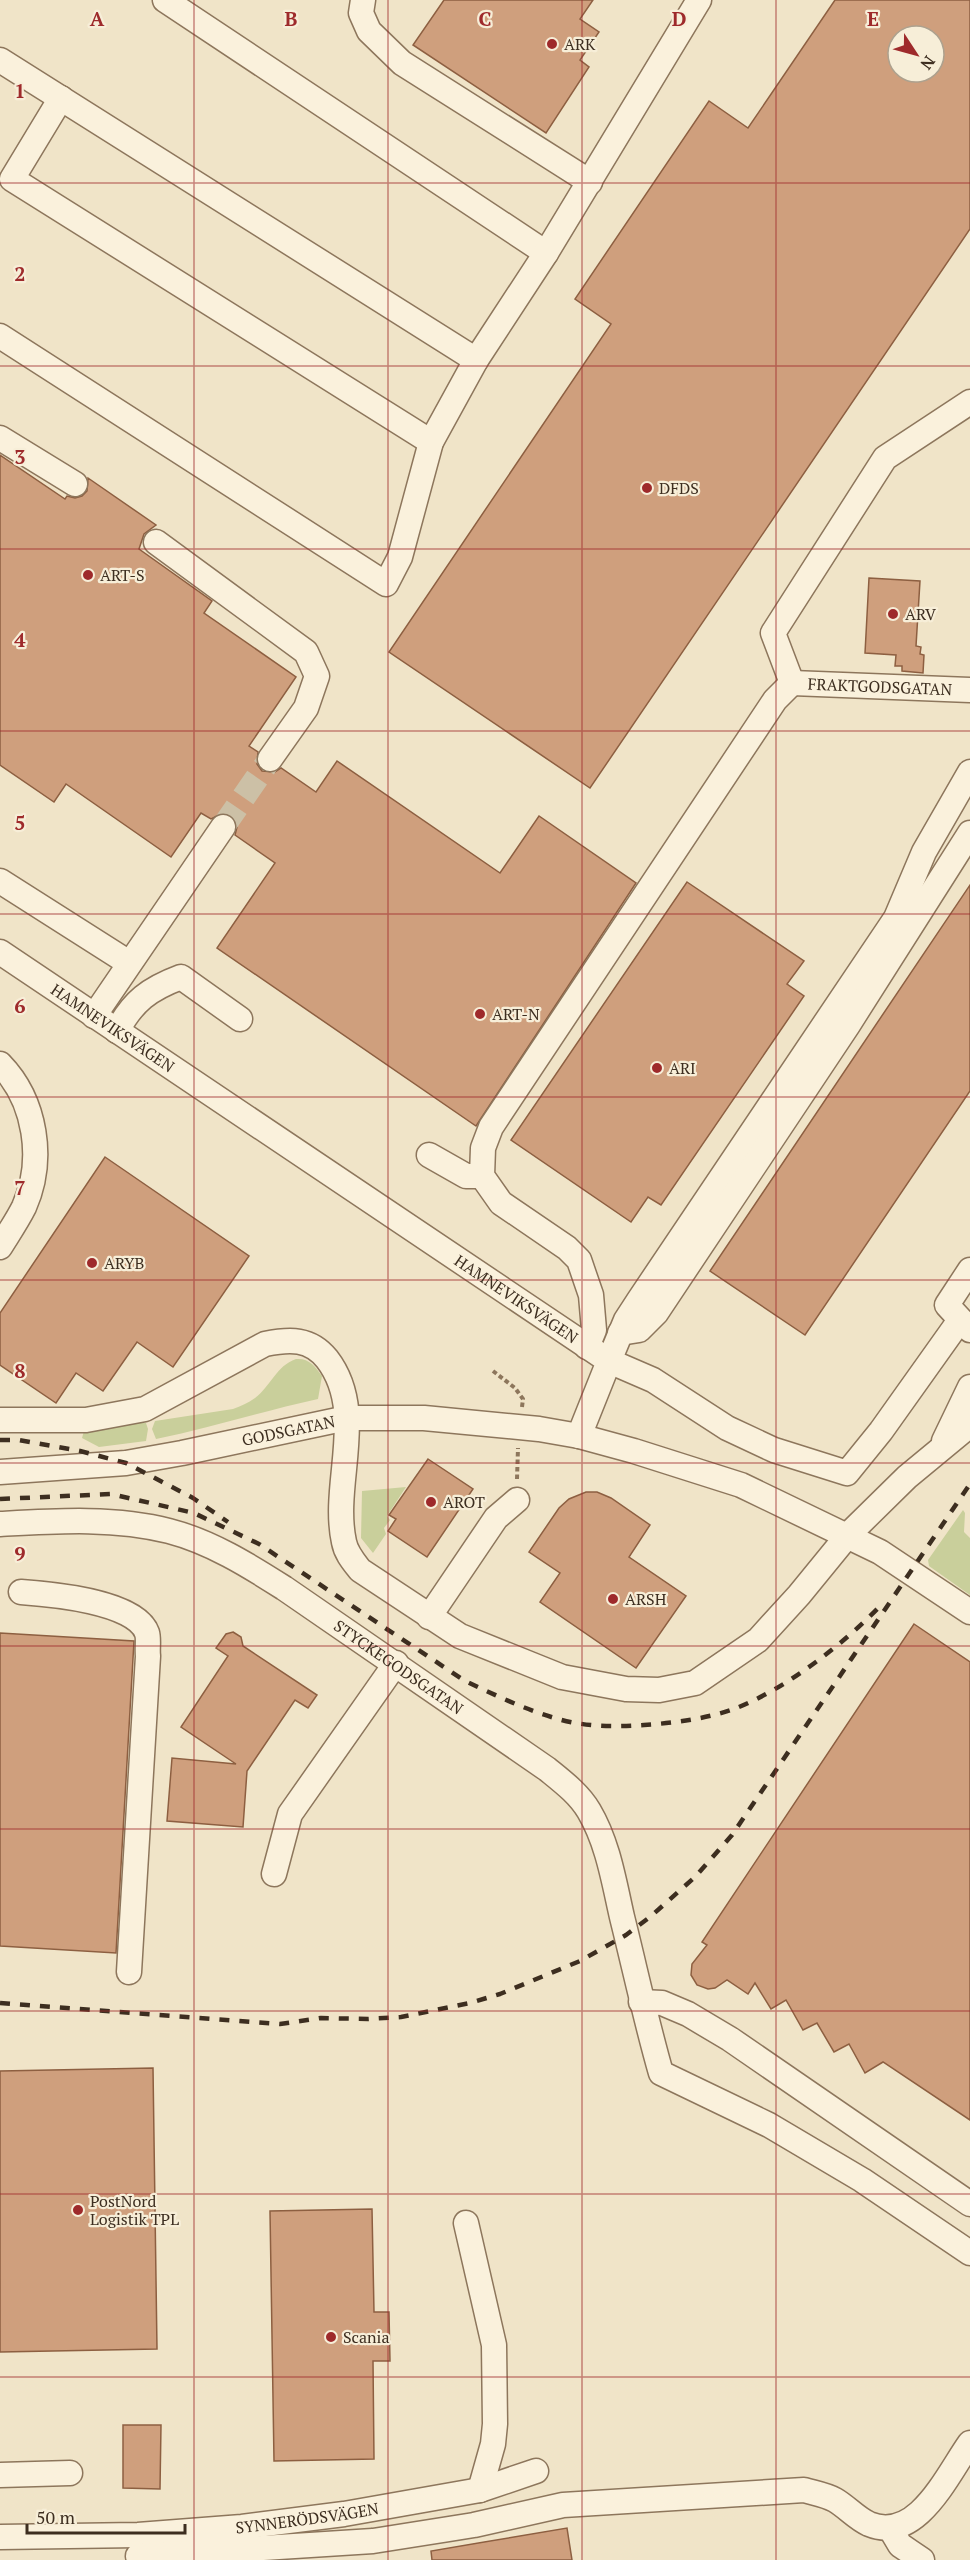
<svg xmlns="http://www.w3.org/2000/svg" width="970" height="2560" viewBox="0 0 970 2560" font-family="'PT Serif',serif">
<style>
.green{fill:#c9cf9b}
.building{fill:#cf9f7d;stroke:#8d5f41;stroke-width:1.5;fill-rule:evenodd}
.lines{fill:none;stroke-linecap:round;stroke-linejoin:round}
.minor-tunnel{stroke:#ccc0a6;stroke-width:24;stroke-dasharray:24 12;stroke-linecap:butt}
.minor-casing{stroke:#8d765c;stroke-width:27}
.path{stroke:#8d765c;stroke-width:4;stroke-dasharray:4.5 3;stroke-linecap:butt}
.minor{stroke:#faf1dc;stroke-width:24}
.rail{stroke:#3d2e20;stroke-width:4.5;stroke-dasharray:10 10;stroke-linecap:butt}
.grid{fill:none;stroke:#9e2a2b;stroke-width:1.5;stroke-opacity:0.55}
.poi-dot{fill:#9e2a2b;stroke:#f7eed8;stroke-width:2}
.labels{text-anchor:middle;stroke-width:4.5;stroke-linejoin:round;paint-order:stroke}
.poi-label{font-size:16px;fill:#3d2e20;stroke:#f7eed8;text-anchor:start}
.street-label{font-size:16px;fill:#3d2e20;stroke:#f7eed8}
.grid-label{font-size:20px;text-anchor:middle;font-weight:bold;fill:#9e2a2b;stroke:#f7eed8;stroke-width:4.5;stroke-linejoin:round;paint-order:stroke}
</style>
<rect width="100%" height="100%" fill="#f0e4c8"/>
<!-- green -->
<g class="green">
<path d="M296,1359C309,1358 315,1366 322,1376L318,1399C263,1411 211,1428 156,1439L152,1429L155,1421L233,1409C241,1406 248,1403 255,1398C271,1386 276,1366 296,1359Z"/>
<path d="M136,1423H146L148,1429L146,1441L99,1447L82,1438L84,1431Z"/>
<path d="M406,1487L387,1516L390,1520L384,1528L386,1534L373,1553L361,1538L362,1491Z"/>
<path d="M963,1510L965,1513L964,1532L970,1538V1595L929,1566L928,1560Z"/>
</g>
<!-- building -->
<g class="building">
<path d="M444,0H593L580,19L599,32L580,60L589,67L546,133L413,45Z"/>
<path d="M835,0H970V229L590,788L389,652L611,324L575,299L709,101L748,128ZM898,36H934V72H898Z"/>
<path d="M0,455L65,499L67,496L75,498L82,496L87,491L88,478L156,525L144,534L139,549L212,601L204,613L296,677L249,746L258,752L257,764L262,771L275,772L281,768L316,792L337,761L500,873L539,816L636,883L476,1126L217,948L275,863L235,835L237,827L231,816L223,813L211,819L201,813L171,857L66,784L54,802L0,765Z"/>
<path d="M869,578L920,581L916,646L921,647L920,654L924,655L923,673L902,671V666H895L896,655L865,653Z"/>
<path d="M687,882L804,961L787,984L804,996L661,1205L648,1197L631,1222L511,1140Z"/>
<path d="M970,885V1091L805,1335L710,1271Z"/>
<path d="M105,1157L249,1256L173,1367L137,1342L103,1391L76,1373L56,1403L0,1365V1313Z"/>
<path d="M428,1459L473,1489L427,1557L388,1531L396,1519L389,1515Z"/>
<path d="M586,1492H597L611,1498L650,1525L629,1557L686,1596L636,1668L540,1602L560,1573L529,1552L559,1508L569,1499Z"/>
<path d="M914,1624L970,1662V2120L883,2062L865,2073L849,2044L834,2052L817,2023L803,2030L786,2000L771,2009L755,1983L748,1994L727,1980L715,1988L708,1989L697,1985L691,1975L692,1964L707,1945L702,1942Z"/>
<path d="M233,1632L241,1637L243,1646L317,1695L308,1708L295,1700L247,1771L243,1827L167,1821L172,1758L236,1764L181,1727L228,1656L216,1648L226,1634Z"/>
<path d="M0,1633L134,1641L116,1953L0,1946Z"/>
<path d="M153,2068L157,2349L0,2352V2071Z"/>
<path d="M372,2209L374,2312H389L390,2361H373L374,2459L274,2461L270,2211Z"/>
<path d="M123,2425H161L160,2489L123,2488Z"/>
<path d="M567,2528L572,2560H432L431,2551Z"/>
</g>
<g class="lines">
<!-- minor-tunnel -->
<path class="minor-tunnel" d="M223,827L270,759"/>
<defs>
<g id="minor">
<path d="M165,0L546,253"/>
<path d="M363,0L361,13L369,31L402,63L590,182"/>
<path d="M0,60L476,360"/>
<path d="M61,98L12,179L431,442"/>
<path d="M0,336L386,584L400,557L431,442L476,360L546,253L699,0"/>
<path d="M0,438L75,484"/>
<path d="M156,542L306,652L317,676L306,708L270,759"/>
<path d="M792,683L773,633L885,458L970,402"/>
<path id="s1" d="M792,683L970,690"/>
<path d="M0,881L129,963"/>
<path id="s2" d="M0,952L609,1361L579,1436"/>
<path d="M94,1016L223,827"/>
<path d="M117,1031C133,1001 149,989 181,977L240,1019"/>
<path d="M0,1064C36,1101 45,1160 24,1207C17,1221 8,1234 0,1247"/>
<path d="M429,1155L466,1176H482"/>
<path d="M970,1270L947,1305L970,1330"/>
<path d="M960,1320L881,1431L847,1473L774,1450L727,1428L653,1380L609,1361L626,1320L639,1300L896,918L924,852L970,772"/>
<path d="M620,1333L639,1330L656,1313L848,1025L970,833"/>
<path d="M587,1347L594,1330L591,1295L579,1260L567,1248L501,1203L482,1176L483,1148L491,1127L775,700L792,683"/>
<path d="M0,1420H86L145,1409L265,1344C290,1339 310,1338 327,1359C368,1412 331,1483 344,1542C346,1553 353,1561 360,1570L460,1636L562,1677L626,1689L659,1690L695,1683L758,1640L799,1595L848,1535L907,1477L970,1425"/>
<path d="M944,1441L970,1387"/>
<path id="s3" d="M0,1472L126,1463L182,1453L347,1418H424L539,1429L579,1436L634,1451L741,1485L880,1552L970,1612"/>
<path id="s4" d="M0,1524C55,1521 115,1517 169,1531C211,1542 248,1565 284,1588L547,1769C563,1782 579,1794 589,1811C608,1843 614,1882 622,1917C635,1969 646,2021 661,2073L769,2125L862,2180L970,2253"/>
<path d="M21,1592C49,1594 136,1601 147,1633C149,1639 147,1649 148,1656L129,1972"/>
<path d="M429,1617L496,1518L517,1500"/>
<path d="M274,1874L290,1814L396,1663"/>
<path d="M641,2002L662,2003L688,2014L730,2039L970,2204"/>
<path d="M466,2223L494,2345L495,2424L493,2444L480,2490"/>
<path d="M0,2475L70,2473"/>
<path d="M890,2528L900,2545L922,2560"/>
<path id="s5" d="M0,2537L138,2535L242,2527L344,2514L480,2490L536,2471"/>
<path d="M138,2556L373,2541L474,2525L563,2505L804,2490C814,2493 826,2495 835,2500C847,2507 856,2518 869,2524C917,2544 947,2475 970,2443"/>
</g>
</defs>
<!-- minor casing -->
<use href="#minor" class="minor-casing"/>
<!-- path -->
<g class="path">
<path d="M493,1371L515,1388L523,1399L522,1407"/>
<path d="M517,1479L518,1448"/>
</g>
<!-- minor -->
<use href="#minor" class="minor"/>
<!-- rail -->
<g class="rail">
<path d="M0,1440H19L80,1451L126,1463L193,1498L228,1522"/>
<path d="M0,1499L111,1494L194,1513L259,1544L465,1681C495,1695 526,1710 558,1719C586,1727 616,1727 644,1725C674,1723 705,1719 734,1709C786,1689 844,1644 882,1604"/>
<path d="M0,2003L280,2024L321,2018L368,2019L401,2017L470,2003L500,1994L580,1961L626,1935L650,1917L695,1877L732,1835L970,1484"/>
</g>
</g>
<!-- grid -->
<path class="grid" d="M194,0V2560M388,0V2560M582,0V2560M776,0V2560M0,183H970M0,366H970M0,549H970M0,731H970M0,914H970M0,1097H970M0,1280H970M0,1463H970M0,1646H970M0,1829H970M0,2011H970M0,2194H970M0,2377H970"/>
<!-- markers -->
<g class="poi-dot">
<circle cx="552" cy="44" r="6"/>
<circle cx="647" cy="488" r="6"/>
<circle cx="88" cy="575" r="6"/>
<circle cx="893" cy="614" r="6"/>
<circle cx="480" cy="1014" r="6"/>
<circle cx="657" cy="1068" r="6"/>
<circle cx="92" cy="1263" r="6"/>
<circle cx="431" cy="1502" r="6"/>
<circle cx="613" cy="1599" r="6"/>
<circle cx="78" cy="2210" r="6"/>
<circle cx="331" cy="2337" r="6"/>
</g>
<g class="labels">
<!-- poi labels -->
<g class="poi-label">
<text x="564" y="50">ARK</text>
<text x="659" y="494">DFDS</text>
<text x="100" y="581">ART-S</text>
<text x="905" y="620">ARV</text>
<text x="492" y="1020">ART-N</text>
<text x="669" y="1074">ARI</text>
<text x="104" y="1269">ARYB</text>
<text x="443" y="1508">AROT</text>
<text x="625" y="1605">ARSH</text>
<text x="90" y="2207">PostNord<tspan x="90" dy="18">Logistik TPL</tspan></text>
<text x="343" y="2343">Scania</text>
</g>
<!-- street labels -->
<g class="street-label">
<text dy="6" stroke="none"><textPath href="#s1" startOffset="88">FRAKTGODSGATAN</textPath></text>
<text dy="6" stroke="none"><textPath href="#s2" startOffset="136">HAMNEVIKSVÄGEN</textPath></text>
<text dy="6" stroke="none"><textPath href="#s2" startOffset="622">HAMNEVIKSVÄGEN</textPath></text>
<text dy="6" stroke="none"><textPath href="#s3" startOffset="292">GODSGATAN</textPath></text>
<text dy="6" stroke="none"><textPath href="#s4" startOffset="438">STYCKEGODSGATAN</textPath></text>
<text dy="6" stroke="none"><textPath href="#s5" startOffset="308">SYNNERÖDSVÄGEN</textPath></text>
</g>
</g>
<g class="grid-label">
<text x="97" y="26">A</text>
<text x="291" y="26">B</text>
<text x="485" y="26">C</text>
<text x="679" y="26">D</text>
<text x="873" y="26">E</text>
<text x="20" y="98">1</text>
<text x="20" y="281">2</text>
<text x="20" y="464">3</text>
<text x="20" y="647">4</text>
<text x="20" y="830">5</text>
<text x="20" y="1013">6</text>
<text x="20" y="1195">7</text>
<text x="20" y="1378">8</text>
<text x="20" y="1561">9</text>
</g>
<!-- north arrow -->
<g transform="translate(916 54) rotate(126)"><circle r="28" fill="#f7eed8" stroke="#ada18e" stroke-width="1.5"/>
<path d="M0-4.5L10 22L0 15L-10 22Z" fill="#9e2a2b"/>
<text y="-9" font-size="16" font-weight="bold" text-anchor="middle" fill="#3d2e20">N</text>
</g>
<!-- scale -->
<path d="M27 2524v9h158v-9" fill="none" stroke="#3d2e20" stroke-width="3"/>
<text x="36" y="2524" font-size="18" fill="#3d2e20" stroke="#f7eed8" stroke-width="4.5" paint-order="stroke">50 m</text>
</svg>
